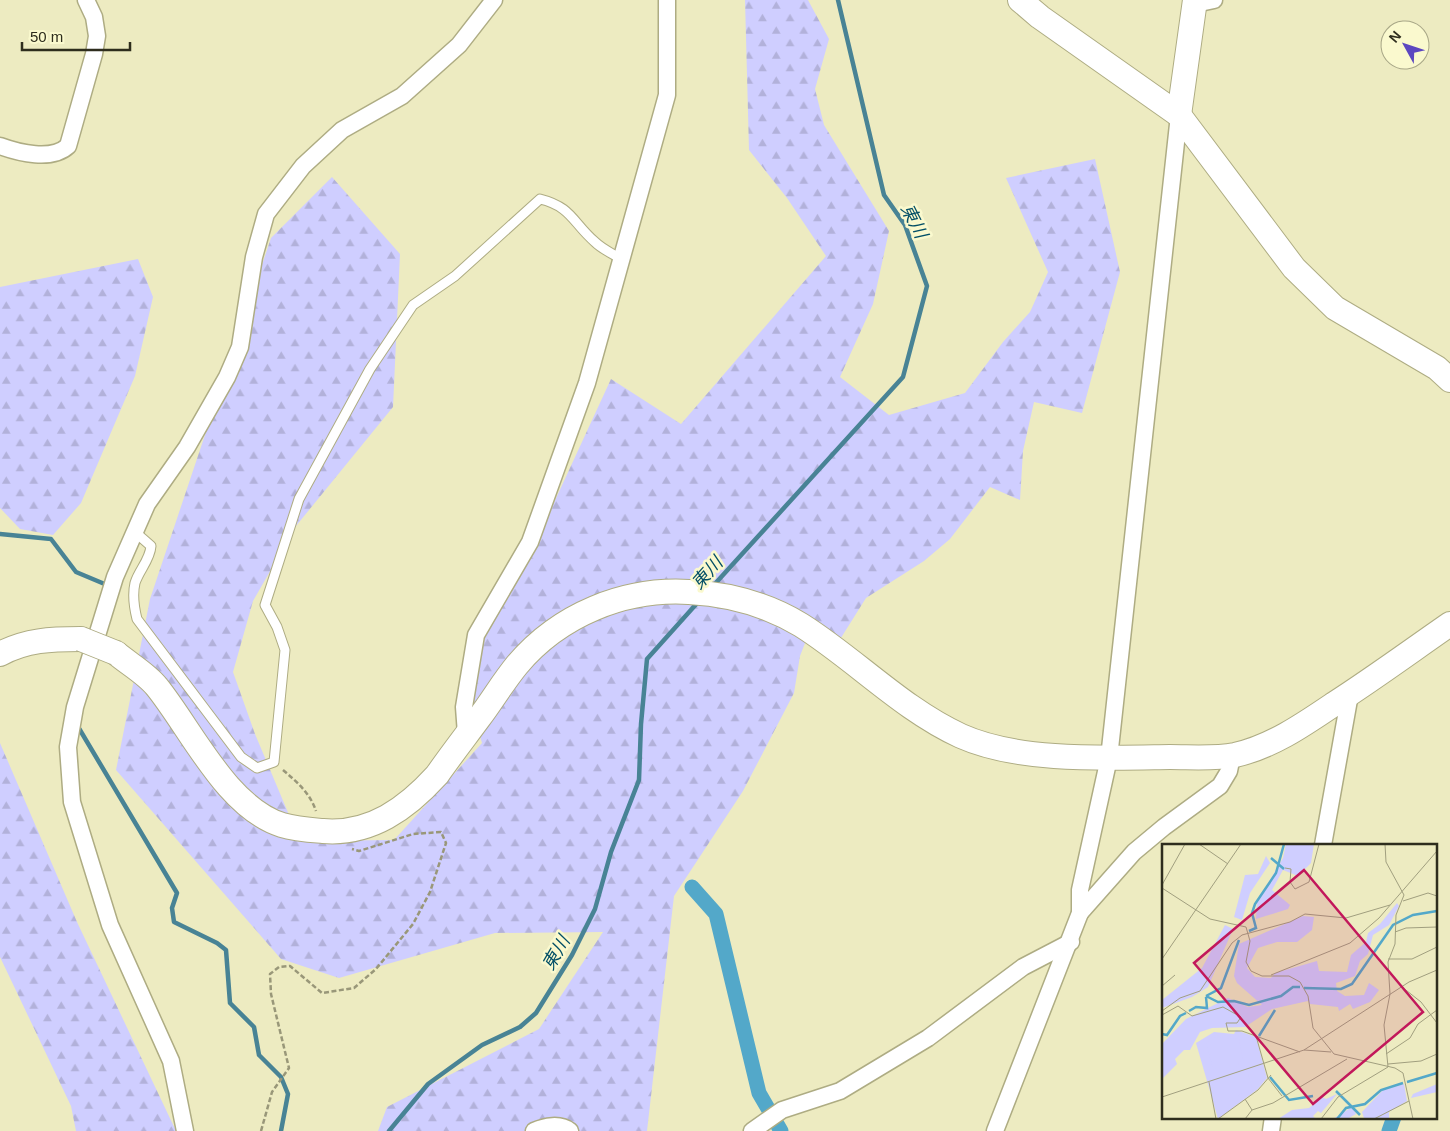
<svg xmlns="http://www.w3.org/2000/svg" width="1450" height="1131" viewBox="0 0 1450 1131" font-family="Arial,'Noto Sans JP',sans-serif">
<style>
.forest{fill:url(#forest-firs)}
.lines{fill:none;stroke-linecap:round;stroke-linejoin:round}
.stream{stroke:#488395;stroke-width:4.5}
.canal{stroke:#53a8c9;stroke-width:15}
.lane-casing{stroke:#aeac83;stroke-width:11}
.street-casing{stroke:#aeac83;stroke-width:19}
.secondary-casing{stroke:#aeac83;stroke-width:26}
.path{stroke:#999779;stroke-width:2.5;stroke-dasharray:5 2.5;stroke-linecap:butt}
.lane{stroke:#fff;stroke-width:9}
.street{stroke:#fff;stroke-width:16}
.secondary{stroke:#fff;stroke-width:24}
.secondary-bridge-casing{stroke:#aeac83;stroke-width:26;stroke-linecap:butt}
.secondary-bridge{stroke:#fff;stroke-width:24}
.labels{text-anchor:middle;stroke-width:5;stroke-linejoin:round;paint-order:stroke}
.water-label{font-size:18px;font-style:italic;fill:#034f66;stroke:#faf9ce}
.inset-river{fill:none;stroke:#53a8c9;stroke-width:2.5}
.inset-road{fill:none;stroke:#a19f7f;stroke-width:1}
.view{fill:#c2185b;fill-opacity:0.15;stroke:#c2185b;stroke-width:2.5}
.inset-edge{fill:none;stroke:#2e2d1d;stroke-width:2.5}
</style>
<defs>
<pattern id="forest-firs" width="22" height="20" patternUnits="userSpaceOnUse" patternTransform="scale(1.25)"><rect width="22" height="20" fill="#cfceff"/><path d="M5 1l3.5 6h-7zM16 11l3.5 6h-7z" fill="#b2b1da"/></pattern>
</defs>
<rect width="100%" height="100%" fill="#edebc1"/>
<!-- forest -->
<g class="forest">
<path d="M745,0H808L829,39L815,89L824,125L889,231L873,304L840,377L889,415L965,393L1003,342L1030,312L1048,272L1006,178L1095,159L1120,272L1082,413L1034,402L1023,451L1020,500L990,487L950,539L924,561L866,598L839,641L807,638L800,656L794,693L743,791L674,896L647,1131H378L387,1107L539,1029L603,932L495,933L339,978L281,959L116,770L150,599L271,238L332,177L400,254L393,407L296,526L253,601L233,672L255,734L300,841L394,840L482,743L468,696L479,637L534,546L611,379L681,424L826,256L787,198L749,150Z"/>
<path d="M138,259L153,297L135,376L81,503L53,535L20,529L0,508V287Z"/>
<path d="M0,743L77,922L176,1131H76L71,1106L0,957Z"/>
</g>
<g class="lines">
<!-- stream -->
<g class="stream">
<path d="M0,534L51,539L76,572L107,585"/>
<path d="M713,586L903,377L927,286L905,225L884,195L838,0"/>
<path d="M77,725L177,893L172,908L174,922L217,943L226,950L230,1003L254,1027L259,1055L281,1077L288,1094L281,1131"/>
<path d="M389,1131L428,1084L482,1045L520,1027L536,1013L572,955L595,909L611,852L639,780L641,724L647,659L699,601"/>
</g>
<!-- canal -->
<g class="canal">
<path d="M692,887L716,914L759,1093L781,1131"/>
<path d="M1389,1131L1394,1117"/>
</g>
<defs>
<path id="lane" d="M135,532L151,546C150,560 139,570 135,583C132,596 134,607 137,619L241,757L257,768L274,762L285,650L277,627L265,605L299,499L370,369L413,305L455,276L540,199C572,207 572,222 595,242C602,249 613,254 621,259"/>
<g id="street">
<path d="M1195,4L1214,0"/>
<path d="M0,146C19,153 52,161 68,146L94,54L97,36L94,17L86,0"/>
<path d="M466,734L464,707L476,635L530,542L587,383L667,95V0"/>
<path d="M1323,845L1350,694"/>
<path d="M1080,913L1134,852L1164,827L1220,786L1229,771L1232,756"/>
<path d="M185,1131L171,1061L110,925L72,802L68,747L75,707L115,577L147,504L187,447L227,377L240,347L254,257L266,214L303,166L342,130L402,96L459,45L494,0"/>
<path d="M534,1131C545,1126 560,1123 570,1131"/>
<path d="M752,1131L782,1110L840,1091L928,1038L1023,967L1071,942"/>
<path d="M995,1131L1080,913V890L1109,758L1179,115"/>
<path d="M1271,1131L1273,1117"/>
</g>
<g id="secondary">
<path d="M1020,0L1040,17L1179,115L1294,268L1335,308L1437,368L1450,380"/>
<path d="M1179,115L1195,0"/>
<path d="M116,653C129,664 147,674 157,687C191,729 227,808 282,825C295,829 310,830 323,831C371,835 407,808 437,775C451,755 465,737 479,718C492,701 503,682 517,665C559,615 624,588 689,592C728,594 768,605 801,625C855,659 902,709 961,736C1019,762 1106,758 1170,757C1191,757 1214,759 1235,755C1271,747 1303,725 1334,704C1373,679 1411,651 1450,624"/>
<path d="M0,654C26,640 51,639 81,639"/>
</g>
</defs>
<!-- lane casing -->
<use href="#lane" class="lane-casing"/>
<!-- street casing -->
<use href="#street" class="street-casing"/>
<!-- secondary casing -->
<use href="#secondary" class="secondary-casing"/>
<!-- path -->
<g class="path">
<path d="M283,770C297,782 310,793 316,811"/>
<path d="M261,1131L272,1092L289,1068L271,994L270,974L279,967L290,966L322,993L354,988L376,969L413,924L430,892L446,843L441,832L413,834L359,851L352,849"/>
</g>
<!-- lane -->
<use href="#lane" class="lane"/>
<!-- street -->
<use href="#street" class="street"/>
<!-- secondary -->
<use href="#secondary" class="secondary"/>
<defs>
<path id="secondary-bridge" d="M81,639L116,653"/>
</defs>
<!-- secondary-bridge casing -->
<use href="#secondary-bridge" class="secondary-bridge-casing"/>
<!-- secondary-bridge -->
<use href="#secondary-bridge" class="secondary-bridge"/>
</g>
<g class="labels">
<!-- water labels -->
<g class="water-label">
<text transform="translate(914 221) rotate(63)" y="6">東川</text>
<text transform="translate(707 573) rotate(-48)" y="6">東川</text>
<text transform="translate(556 953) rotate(-60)" y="6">東川</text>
</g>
</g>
<!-- overview -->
<g transform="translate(1162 844)">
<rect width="275" height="275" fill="#edebc1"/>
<path d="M124,0H152L149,19L136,32L121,26L110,46L128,61L126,65L94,75L95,58L121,14ZM104,12L108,19L88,49L80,76L72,73L83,31L96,30ZM235,59L237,62L227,81L211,91L206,110L198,117L193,132L174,139L175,147L183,152L202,151L207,139L217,146L208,158L191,165L188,160L177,167L176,163L148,160L146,157L110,165L83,183L50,184L38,188L28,206H22L13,215L15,220L0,235V200L24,175L66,154L86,163L100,161L75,139L72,132L77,100L141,72L152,73L150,86L135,98H115L96,104L85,124L93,133L109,134L113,129L155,117L157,127L185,128L189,111L204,98L206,89L218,80ZM63,81L71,85L46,143L30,153L0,164V156L40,124ZM275,240V248L249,254L251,250ZM175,250L159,269L156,267L151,272L154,275H116L130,266L147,264L160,253L164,255ZM190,263L194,270L185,275H171Z" fill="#cfceff"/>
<path d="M74,186L94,193L105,234L96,245L56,275L34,199L52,188L72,190ZM242,240L245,257L227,268V275H199L202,274L200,268L221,246Z" fill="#cfceff"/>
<path d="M50,193L77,195L81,215L72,225L62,228L51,224L44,200ZM85,227L91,246L53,259L50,239ZM231,251L236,261L218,270L213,261Z" fill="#cfceff"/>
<path class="inset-river" d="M109,14L122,25M87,87L94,84L90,69L93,60L114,29L122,0M142,144L179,145L190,140L231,81L251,71L275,67M44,152L56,158L72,157L87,161L119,152L131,143H138M44,152L59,144L77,96M27,167L34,163L45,164L44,153M0,190L5,191L18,172L24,169M97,192L113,166M108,233L127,256L151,252M245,238L275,229M174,247L198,271M175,275L184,264L203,260L219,246L241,239"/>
<path class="inset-road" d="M37,0L66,20M123,24L129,25L128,38L133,45L147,38L157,0M0,41L23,0M0,44L48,75L84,83L88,97L84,118L89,127L100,132H127L138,138L146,152L151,184L172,210L233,224L241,229L251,275M241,57L266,49L275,52M233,88L244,84L275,83M0,115L79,0M226,115H250L275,103M109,131L188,99L217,74L275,7M0,142L13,131M240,143L259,158L275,179M0,167L18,154L38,147L70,99L80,91L128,78L143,70L184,74L228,61M0,171L16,162L30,172L61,163L79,173L75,179H64L66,187H80L138,208M94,192L106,234L120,252M142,206L169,208M224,210L248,194L256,180L275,166M226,220L259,217L275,210M47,238L54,275M0,253L142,206L247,138L275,126M83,255L90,266L83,275M90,266L111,259L185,215M56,275L96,246L109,231M159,275L176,253L226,223L222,181L228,150L226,118L233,100L234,71L242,51L224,18L223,0M212,275L247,257"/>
<path class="view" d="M142,26L261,168L151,260L32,119Z"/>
<rect width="275" height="275" class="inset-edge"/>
</g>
<!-- north arrow -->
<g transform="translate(1405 45) rotate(310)"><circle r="24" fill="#faf9ce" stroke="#a8a787"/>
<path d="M0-4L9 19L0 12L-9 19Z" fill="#5c47c0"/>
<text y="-8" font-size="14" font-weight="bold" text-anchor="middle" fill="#2e2d1d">N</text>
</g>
<!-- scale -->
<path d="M22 42v8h108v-8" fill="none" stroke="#2e2d1d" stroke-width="2.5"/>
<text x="30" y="42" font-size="15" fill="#2e2d1d" stroke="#faf9ce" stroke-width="4" paint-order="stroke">50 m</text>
</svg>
